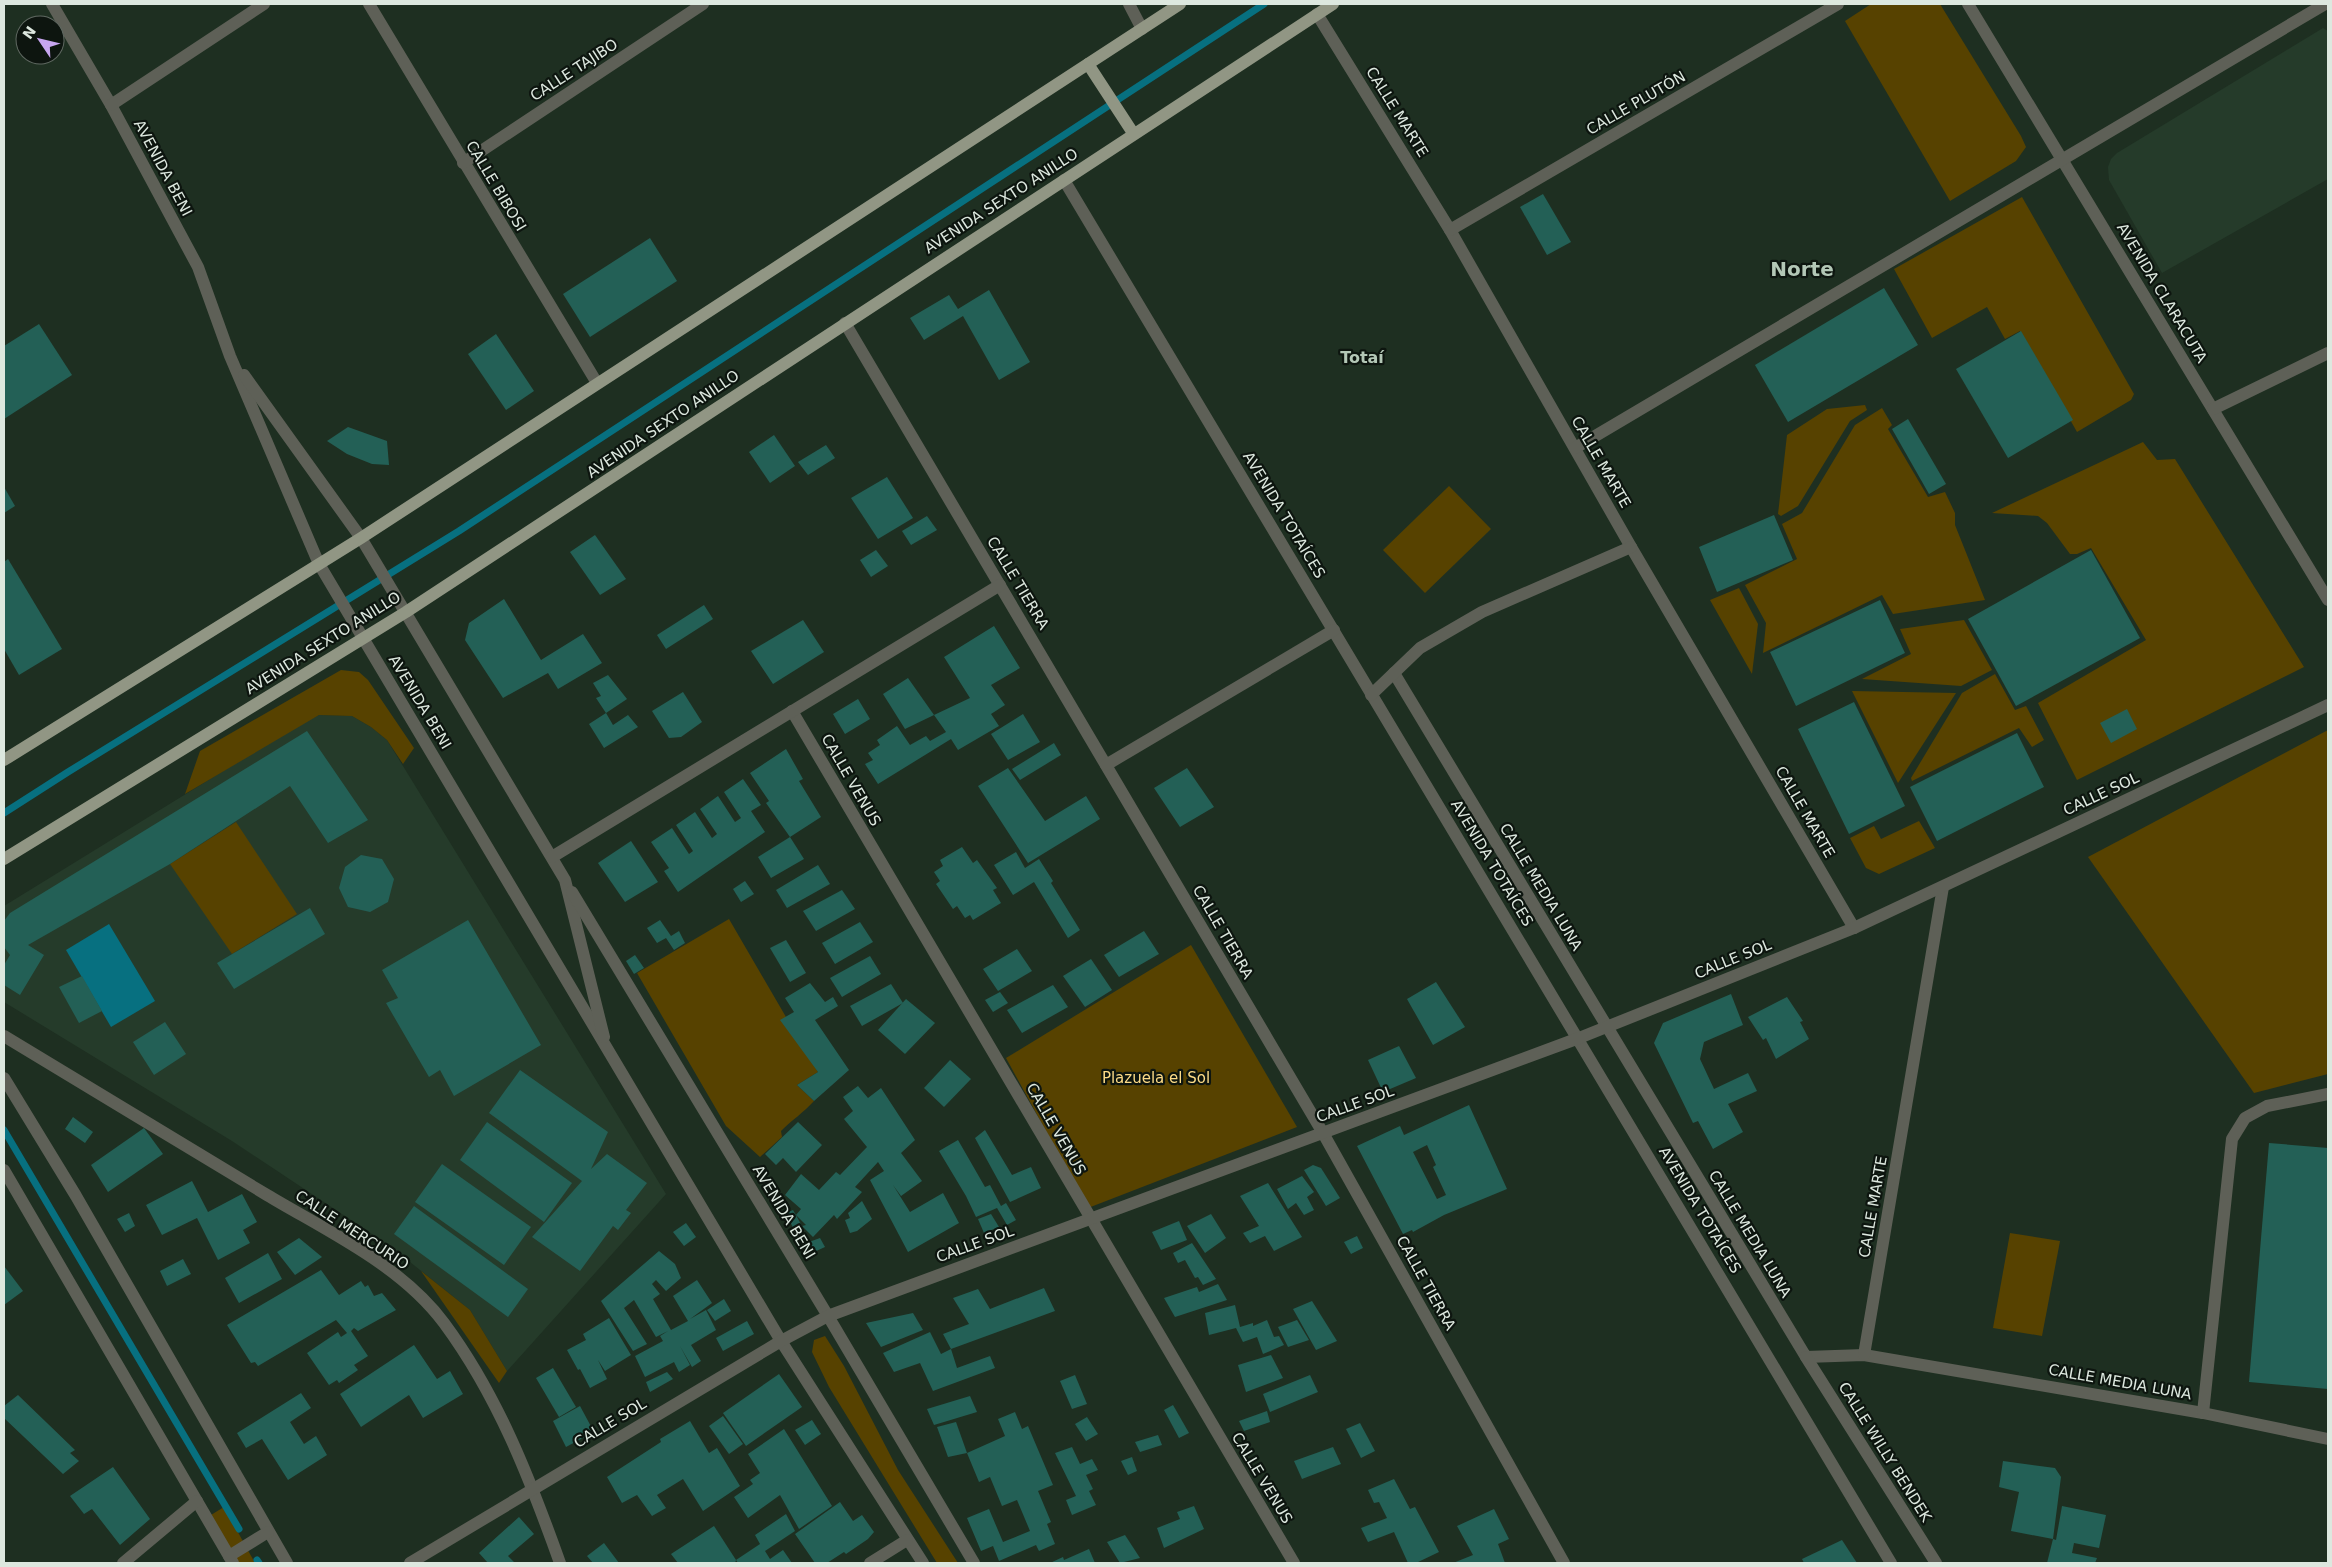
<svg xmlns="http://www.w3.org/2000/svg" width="2332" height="1567" viewBox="0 0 2332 1567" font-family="'DejaVu Sans',sans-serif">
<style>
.built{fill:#253b2a}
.green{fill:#574200}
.water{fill:#077080}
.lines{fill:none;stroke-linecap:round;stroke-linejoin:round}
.stream{stroke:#077080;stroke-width:7}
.building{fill:#236056;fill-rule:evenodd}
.minor{stroke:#5e6057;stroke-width:12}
.major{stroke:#919684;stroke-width:12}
.labels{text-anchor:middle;stroke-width:4.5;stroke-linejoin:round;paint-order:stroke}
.street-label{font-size:15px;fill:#dde8df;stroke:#0d150f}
.park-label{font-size:15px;fill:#fcdb87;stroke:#0d150f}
.neighbourhood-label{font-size:16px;font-weight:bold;fill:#b3c7b6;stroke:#0d150f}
.district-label{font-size:20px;font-weight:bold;fill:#b3c7b6;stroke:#0d150f}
</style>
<rect width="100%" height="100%" fill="#1e2f21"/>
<!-- built -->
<g class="built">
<path d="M2323,28L2328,31V179L2162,273L2109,180L2108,167L2111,159L2117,153Z"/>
<path d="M319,715L352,716L371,727L387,740L666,1194L507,1371L470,1310L390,1246L232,1141L4,1002V906L293,728Z"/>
</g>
<!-- green -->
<g class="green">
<path d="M1871,4H1940L2021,136L2026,147L2016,161L1950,201L1845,21Z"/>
<path d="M2022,197L2134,394L2131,400L2077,432L2020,331L2005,339L1987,307L1932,338L1894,269Z"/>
<path d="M1865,405L1867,410L1850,421L1798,506L1781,516L1778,514L1787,435L1827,409Z"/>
<path d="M1882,408L1892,425L1888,429L1928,497L1945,492L1955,513V525L1985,600L1893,614L1882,595L1763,653L1766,623L1745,585L1797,559L1782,524L1802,513L1855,425Z"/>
<path d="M2143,442L2157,460L2175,459L2304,667L2077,780L2038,703L2146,640L2091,548L2077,554H2070L2047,523L2038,516L1992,513Z"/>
<path d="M1449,486L1491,529L1425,593L1383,550Z"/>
<path d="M1739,588L1758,624L1752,674L1710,600Z"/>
<path d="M1964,620L1992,670L1961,686L1862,679L1911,654L1900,629Z"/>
<path d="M341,670L359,672L368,680L414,748L403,764L387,740L371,727L352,716L319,715L185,794L200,751Z"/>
<path d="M1995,674L2015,710L2026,706L2044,740L2032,747L2019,728L1912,781L1911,778L1962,693Z"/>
<path d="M1852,691L1956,693L1898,783Z"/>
<path d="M2328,730V1074L2254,1093L2088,857Z"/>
<path d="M1919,821L1935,848L1879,874L1866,868L1850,838L1874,826L1881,839Z"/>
<path d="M236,822L297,914L232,954L170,864Z"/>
<path d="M729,919L818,1072L797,1085L814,1101C803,1113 792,1120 781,1131L782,1137L760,1157L726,1126L637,973Z"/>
<path d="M1191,945L1297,1127L1088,1208L1006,1058Z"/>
<path d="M2010,1233L2060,1241L2042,1336L1993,1328Z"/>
<path d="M421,1271L470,1310L507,1371L499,1383Z"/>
<path d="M825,1336L844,1366L898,1470L958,1563H937L829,1387L812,1352L814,1340Z"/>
<path d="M224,1507L255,1563H233L206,1518Z"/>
</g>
<!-- water -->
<path class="water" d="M109,924L155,1001L111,1027L66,950Z"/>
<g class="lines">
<!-- stream -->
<g class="stream">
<path d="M4,813L68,772L459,531L1264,4"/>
<path d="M4,1130L239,1529"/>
<path d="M257,1560L259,1563"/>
</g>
</g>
<!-- building -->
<g class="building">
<path d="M1543,194L1571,242L1547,255L1520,207Z"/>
<path d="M650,238L677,281L590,337L563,294Z"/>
<path d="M1884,288L1918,345L1788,422L1755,365Z"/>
<path d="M989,290L1030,362L999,380L963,316L924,340L910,318L949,295L958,309Z"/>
<path d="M39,324L72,375L4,419V346Z"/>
<path d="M2021,331L2073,420L2008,458L1956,369Z"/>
<path d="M496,334L534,391L506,410L468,354Z"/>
<path d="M1908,419L1946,484L1929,494L1892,429Z"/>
<path d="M348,427L387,441L389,465L372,464L347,454L327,441Z"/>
<path d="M774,435L795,466L770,483L749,452Z"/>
<path d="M826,445L835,458L808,475L798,462Z"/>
<path d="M887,477L913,518L878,539L851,498Z"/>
<path d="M4,487L15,506L4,513Z"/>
<path d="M1774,515L1793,560L1717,592L1699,547Z"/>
<path d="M927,516L937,530L911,545L902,531Z"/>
<path d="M595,535L626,579L600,595L570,552Z"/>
<path d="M876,550L888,566L871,577L860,560Z"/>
<path d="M2091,550L2140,638L2016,706L1968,619Z"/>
<path d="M8,559L62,649L19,675L4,649V562Z"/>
<path d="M504,599L541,660L583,634L602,663L558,689L548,673L503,698L465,640L469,623Z"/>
<path d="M1880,600L1905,653L1796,706L1770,652Z"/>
<path d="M704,605L713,619L666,649L657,635Z"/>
<path d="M803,620L824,652L773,684L751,651Z"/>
<path d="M994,626L1020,668L991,685L1005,705L991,714L999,726L958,750L951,739L878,784L865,764L873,760L868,753L880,745L877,740L897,726L910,745L926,736L930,741L946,732L934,715L970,698L944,657Z"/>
<path d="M608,675L627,699L606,713L596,698L601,696L593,683Z"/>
<path d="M908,678L934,715L905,729L883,694Z"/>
<path d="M683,692L702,722L681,737L669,738L652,711Z"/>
<path d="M858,699L870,719L845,734L833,714Z"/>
<path d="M1854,702L1905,806L1849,834L1798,729Z"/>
<path d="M2127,709L2137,729L2111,743L2100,723Z"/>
<path d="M606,713L613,725L628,715L638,727L604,748L589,724Z"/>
<path d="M1023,714L1040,742L1008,760L991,734Z"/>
<path d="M307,731L368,820L328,843L290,786L170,864L28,945L44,955L20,995L4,985V965L10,955L4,947V921L10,913Z"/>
<path d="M2017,733L2044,787L1937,841L1910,787Z"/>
<path d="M1054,743L1061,755L1020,780L1012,769Z"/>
<path d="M786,749L803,779L799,781L821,817L790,837L766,803L769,801L750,773Z"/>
<path d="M1008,768L1045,821L1086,796L1100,819L1028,863L978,786Z"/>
<path d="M1187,768L1214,807L1180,827L1154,788Z"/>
<path d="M743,779L761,805L751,811L765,832L678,892L664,871L669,868L651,842L672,828L689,854L693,851L676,825L695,812L712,838L717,834L700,809L718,796L735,822L741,818L724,792Z"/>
<path d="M790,837L804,859L771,878L758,857Z"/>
<path d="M631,841L658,882L625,902L598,863Z"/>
<path d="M962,847L973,863L977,860L997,888L993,890L1001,903L973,920L970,915L965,918L957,906L953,909L936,884L940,881L934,872L943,866L940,860Z"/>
<path d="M1016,852L1025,868L1039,859L1053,881L1051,883L1080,930L1068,938L1034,882L1013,895L994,865Z"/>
<path d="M361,855L382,859L394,879L388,902L370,912L348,907L339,888L345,867Z"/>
<path d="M818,865L830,884L787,908L776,890Z"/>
<path d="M745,881L754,894L741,902L733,889Z"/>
<path d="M842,890L855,909L816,931L803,911Z"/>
<path d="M310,908L325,934L234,989L217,963Z"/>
<path d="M468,920L541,1045L454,1096L440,1070L429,1077L386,1003L398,998L382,970Z"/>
<path d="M660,920L671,936L679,931L685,943L674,950L666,938L657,943L647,928Z"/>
<path d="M860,922L873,942L835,964L822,943Z"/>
<path d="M1144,931L1159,954L1119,977L1104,955Z"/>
<path d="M786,940L806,973L790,982L770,948Z"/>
<path d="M1017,949L1032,971L998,991L983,969Z"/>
<path d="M635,955L644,968L634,974L626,961Z"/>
<path d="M870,956L881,974L842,997L830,978Z"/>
<path d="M1091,959L1112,990L1085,1007L1063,976Z"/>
<path d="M82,976L102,1011L79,1023L59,987Z"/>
<path d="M1436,982L1465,1027L1433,1045L1407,999Z"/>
<path d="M810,983L825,1002L833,997L838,1006L815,1020L849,1070L814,1101L797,1085L818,1072L780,1020L794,1012L785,998Z"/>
<path d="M891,984L903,1003L862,1026L850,1006Z"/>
<path d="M1053,985L1068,1007L1022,1033L1007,1010Z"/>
<path d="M1000,992L1008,1003L993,1012L985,1000Z"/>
<path d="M1731,994L1743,1025L1704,1042L1700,1059L1714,1089L1748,1073L1757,1091L1728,1104L1743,1132L1713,1149L1698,1121L1693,1123L1654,1043L1663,1023Z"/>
<path d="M1787,997L1803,1021L1800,1022L1809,1039L1776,1059L1766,1038L1763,1040L1748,1017Z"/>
<path d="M906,999L935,1023L905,1054L878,1030Z"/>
<path d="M165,1022L186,1054L154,1075L133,1042Z"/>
<path d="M1399,1046L1416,1078L1383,1092L1368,1060Z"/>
<path d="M950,1060L971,1079L944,1107L924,1088Z"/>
<path d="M520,1070L608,1132L591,1169L607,1154L647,1183L626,1210L631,1213L618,1230L613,1226L580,1271L532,1237L582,1181L489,1113Z"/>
<path d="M858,1086L868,1098L881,1088L915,1140L901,1153L922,1181L901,1196L893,1185L910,1212L943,1193L959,1223L908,1252L870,1180L884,1171L878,1162L855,1187L862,1192L837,1219L834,1215L813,1237L802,1226L806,1225L796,1215L801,1209L785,1195L801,1174L819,1190L836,1172L840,1175L867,1147L844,1119L853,1111L843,1097Z"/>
<path d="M1469,1105L1507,1189L1444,1215L1413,1232L1412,1230L1403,1234L1357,1146L1400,1126L1404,1135ZM1427,1145L1436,1165L1433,1167L1446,1195L1437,1199L1413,1152Z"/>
<path d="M73,1117L93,1132L85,1143L65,1129Z"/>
<path d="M487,1122L572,1183L544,1222L460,1160Z"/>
<path d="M798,1122L822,1145L796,1172L783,1158L776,1165L765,1154Z"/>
<path d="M144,1128L163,1154L108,1192L91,1165Z"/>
<path d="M985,1130L1012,1175L1031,1167L1041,1188L1010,1202L975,1138Z"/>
<path d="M958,1140L985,1187L990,1185L1001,1206L1006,1203L1016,1220L1007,1225L997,1208L976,1217L966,1196L939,1151Z"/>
<path d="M2269,1143L2328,1148V1389L2249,1382Z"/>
<path d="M442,1164L531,1227L504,1265L415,1202Z"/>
<path d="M1313,1165L1321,1168L1340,1198L1326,1206L1304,1170Z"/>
<path d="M1302,1176L1314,1192L1307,1197L1314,1210L1304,1215L1296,1203L1288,1209L1277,1189Z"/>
<path d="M192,1181L208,1212L242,1194L257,1222L243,1230L250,1243L218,1260L197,1218L162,1235L146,1205Z"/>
<path d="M1268,1183L1302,1237L1274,1251L1265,1236L1250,1243L1243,1233L1259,1226L1240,1196Z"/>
<path d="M862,1201L872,1219L857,1231L850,1233L845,1220L850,1218L848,1213Z"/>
<path d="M414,1206L528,1289L508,1317L394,1234Z"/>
<path d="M793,1210L802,1226L794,1230L786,1213Z"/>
<path d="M129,1213L135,1226L125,1232L117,1219Z"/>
<path d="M991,1214L999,1227L984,1233L978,1219Z"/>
<path d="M1211,1214L1226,1238L1205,1253L1187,1226Z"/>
<path d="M1179,1221L1187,1240L1161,1250L1152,1232Z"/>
<path d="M686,1223L696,1237L684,1246L673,1232Z"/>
<path d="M1357,1236L1363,1248L1351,1254L1344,1242Z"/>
<path d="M299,1238L322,1257L295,1275L277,1252Z"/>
<path d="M820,1238L825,1247L814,1252L809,1242Z"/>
<path d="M1192,1243L1216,1279L1203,1285L1198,1277L1195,1278L1185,1260L1178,1263L1173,1253Z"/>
<path d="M659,1251L675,1264L681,1278L666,1291L656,1280L652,1284L660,1294L653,1299L671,1330L688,1321L673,1296L697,1280L712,1303L690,1319L706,1310L716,1330L691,1345L701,1361L692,1367L680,1346L690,1365L679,1372L674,1362L645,1377L635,1356L663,1341L660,1336L668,1331L656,1337L634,1300L624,1308L647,1344L633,1351L601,1301Z"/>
<path d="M268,1253L282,1279L239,1303L225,1278Z"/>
<path d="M183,1259L191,1274L167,1286L160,1271Z"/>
<path d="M4,1266L23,1291L4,1305Z"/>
<path d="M321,1270L339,1295L361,1281L365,1287L368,1285L374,1296L382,1293L396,1310L358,1331L354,1328L351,1331L368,1356L354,1365L358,1370L339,1383L337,1380L329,1385L307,1353L338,1332L341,1337L347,1333L336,1320L258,1366L255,1362L251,1363L227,1325Z"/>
<path d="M1218,1284L1227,1300L1175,1317L1164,1298L1197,1287L1199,1292Z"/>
<path d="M1044,1288L1055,1311L951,1349L943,1334L969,1324L953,1298L978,1289L990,1309Z"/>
<path d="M724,1299L731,1311L715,1321L707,1310Z"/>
<path d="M1312,1301L1337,1341L1316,1350L1293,1309Z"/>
<path d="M1235,1305L1240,1327L1253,1323V1326L1267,1320L1274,1337L1279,1336L1284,1345L1263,1354L1257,1337L1243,1342L1236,1328L1209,1335L1205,1313Z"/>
<path d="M913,1313L923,1330L881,1347L866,1323Z"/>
<path d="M609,1318L631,1355L605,1371L598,1360L607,1379L590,1388L580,1369L578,1370L567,1350L586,1340L583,1334Z"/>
<path d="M1297,1320L1309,1340L1288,1347L1278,1327Z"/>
<path d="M747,1321L754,1334L723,1351L716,1338Z"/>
<path d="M930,1332L941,1354L951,1349L957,1368L990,1356L995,1368L933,1391L920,1363L894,1372L883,1353Z"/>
<path d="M414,1345L437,1379L450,1371L463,1394L423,1418L409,1395L361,1427L340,1394Z"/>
<path d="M1271,1355L1283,1378L1246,1392L1238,1365Z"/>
<path d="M553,1368L576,1407L559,1417L536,1378Z"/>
<path d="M667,1372L673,1379L650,1392L646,1382Z"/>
<path d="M779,1374L802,1407L746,1446L723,1413Z"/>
<path d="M1075,1375L1087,1404L1072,1409L1060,1381Z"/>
<path d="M1310,1375L1318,1392L1270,1412L1263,1394Z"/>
<path d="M301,1393L311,1408L290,1422L304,1444L316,1436L327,1455L288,1480L262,1439L246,1448L237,1433Z"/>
<path d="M18,1395L75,1450L70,1453L79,1461L63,1474L4,1418V1406Z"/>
<path d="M970,1396L977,1412L934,1425L927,1409Z"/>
<path d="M1173,1405L1189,1433L1179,1438L1164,1410Z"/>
<path d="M580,1406L594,1432L566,1447L553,1421Z"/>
<path d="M1267,1411L1270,1422L1244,1431L1239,1421Z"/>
<path d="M1015,1412L1022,1429L1028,1426L1053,1485L1038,1491L1051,1522L1047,1524L1055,1544L1039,1551L1036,1545L999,1561L993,1546L981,1551L967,1518L989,1509L1003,1542L1030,1531L1017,1500L1002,1506L990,1477L979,1482L967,1453L1005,1436L998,1419Z"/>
<path d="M723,1416L743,1444L729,1454L709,1426Z"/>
<path d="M1087,1417L1098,1434L1086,1441L1075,1424Z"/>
<path d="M812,1420L821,1434L805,1445L795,1430Z"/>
<path d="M690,1421L709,1453L717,1448L740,1486L703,1511L683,1479L657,1495L666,1508L652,1516L637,1495L622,1503L607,1477L661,1442L660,1439Z"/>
<path d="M956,1422L967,1453L948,1457L937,1427Z"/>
<path d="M1360,1423L1375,1451L1361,1458L1346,1429Z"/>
<path d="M784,1429L832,1506L799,1529L780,1495L748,1518L734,1497L753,1484L750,1480L760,1473L748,1454Z"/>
<path d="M1158,1435L1162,1445L1140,1452L1135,1442Z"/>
<path d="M1072,1447L1080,1464L1092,1459L1098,1470L1086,1475L1093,1489L1089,1491L1096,1505L1072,1515L1066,1500L1076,1496L1055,1453Z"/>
<path d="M1333,1447L1341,1464L1302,1479L1294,1461Z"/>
<path d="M1132,1457L1137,1471L1128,1475L1121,1461Z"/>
<path d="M2003,1461L2055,1468L2061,1477L2053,1539L2056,1540L2062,1506L2106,1515L2099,1548L2074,1543L2072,1553L2097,1558L2095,1563H2047L2053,1539L2011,1531L2019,1492L1999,1487Z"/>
<path d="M113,1467L150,1519L120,1545L92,1509L84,1514L70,1496Z"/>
<path d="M1394,1479L1410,1509L1415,1507L1439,1552L1416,1563H1408L1394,1532L1368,1542L1361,1528L1387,1518L1379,1502L1374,1503L1368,1490Z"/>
<path d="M840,1502L853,1521L862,1515L874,1532L868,1539L846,1554L844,1552L827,1563H815L795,1534Z"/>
<path d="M1194,1506L1204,1529L1164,1548L1157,1528L1180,1519L1177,1512Z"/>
<path d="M1494,1509L1509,1539L1498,1544L1505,1563H1453L1473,1555L1457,1526Z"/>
<path d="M786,1514L795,1531L765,1551L770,1559L783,1550L792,1563H738L736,1560L760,1544L755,1535Z"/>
<path d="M519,1517L534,1534L508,1556L515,1563H488L479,1553Z"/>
<path d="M714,1526L736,1560L735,1563H678L671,1554Z"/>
<path d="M1125,1535L1140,1558L1120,1563L1107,1542Z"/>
<path d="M1842,1540L1857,1563H1804L1802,1559Z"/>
<path d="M604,1543L619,1563H593L587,1556Z"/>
<path d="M1089,1549L1095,1563H1050L1063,1557L1064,1560Z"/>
</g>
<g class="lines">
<!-- minor -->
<g class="minor">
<path d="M52,4L111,105L198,267L230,356L319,564L781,1341L923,1563"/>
<path d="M369,4L597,383"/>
<path d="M1129,4L1142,29"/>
<path d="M1968,4L2328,600"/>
<path d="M1317,14L1450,230L1631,547L1854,928"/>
<path d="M111,105L264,4"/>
<path d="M463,163L703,4"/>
<path d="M1064,180C1340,641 1616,1102 1891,1563"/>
<path d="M1450,230L1838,4"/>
<path d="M845,323L1323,1133L1564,1563"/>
<path d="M244,375L361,538L565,880L604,1037"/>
<path d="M2213,409L2328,353"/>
<path d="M1575,448L2325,4"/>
<path d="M1394,673L1806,1357L1864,1355L2203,1413L2328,1439"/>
<path d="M1371,695L1420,648L1482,612L1631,547"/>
<path d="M792,711L1294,1563"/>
<path d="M1106,765L1334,630"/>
<path d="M552,857L1000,585"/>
<path d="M572,892L828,1316L974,1563"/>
<path d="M4,1036C92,1089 179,1142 267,1195C327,1231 401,1265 444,1323C498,1396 530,1479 560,1563"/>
<path d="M4,1078L76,1196L287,1563"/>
<path d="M4,1170L233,1563"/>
<path d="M1864,1355L1943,887"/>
<path d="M1806,1357L1936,1563"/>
<path d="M2203,1413L2232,1139L2245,1118L2267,1106L2328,1094"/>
<path d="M229,1556L268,1532"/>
<path d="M123,1563L197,1501"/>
<path d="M410,1563L781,1341L828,1316L1579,1038L1854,928L2328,705"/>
<path d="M870,1563L907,1540"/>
</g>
<!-- major -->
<g class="major">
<path d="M1088,64L1133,133"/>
<path d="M4,760L361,538L1180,4"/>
<path d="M4,859L406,612L1333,4"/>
</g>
</g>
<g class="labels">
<!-- street labels -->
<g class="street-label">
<text transform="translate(574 70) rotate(-33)" y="5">CALLE TAJIBO</text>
<text transform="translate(1636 103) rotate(-30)" y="5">CALLE PLUTÓN</text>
<text transform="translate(1397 112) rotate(58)" y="5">CALLE MARTE</text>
<text transform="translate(163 168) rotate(62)" y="5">AVENIDA BENI</text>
<text transform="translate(496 186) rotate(59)" y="5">CALLE BIBOSI</text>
<text transform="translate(1001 201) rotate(-33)" y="5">AVENIDA SEXTO ANILLO</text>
<text transform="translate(2162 293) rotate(59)" y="5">AVENIDA CLARACUTA</text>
<text transform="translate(663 424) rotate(-34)" y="5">AVENIDA SEXTO ANILLO</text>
<text transform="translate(1601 462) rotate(60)" y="5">CALLE MARTE</text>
<text transform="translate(1284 515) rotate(59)" y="5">AVENIDA TOTAÍCES</text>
<text transform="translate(1018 583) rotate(59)" y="5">CALLE TIERRA</text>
<text transform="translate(323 643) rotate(-32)" y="5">AVENIDA SEXTO ANILLO</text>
<text transform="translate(420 702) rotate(59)" y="5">AVENIDA BENI</text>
<text transform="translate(851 780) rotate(60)" y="5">CALLE VENUS</text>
<text transform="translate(2101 794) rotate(-25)" y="5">CALLE SOL</text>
<text transform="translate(1805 812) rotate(60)" y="5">CALLE MARTE</text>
<text transform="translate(1492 863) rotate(59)" y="5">AVENIDA TOTAÍCES</text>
<text transform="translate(1541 887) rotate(59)" y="5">CALLE MEDIA LUNA</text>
<text transform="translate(1223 932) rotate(60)" y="5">CALLE TIERRA</text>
<text transform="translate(1733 959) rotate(-22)" y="5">CALLE SOL</text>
<text transform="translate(1355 1104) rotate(-20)" y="5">CALLE SOL</text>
<text transform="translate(1056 1129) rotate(60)" y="5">CALLE VENUS</text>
<text transform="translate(1873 1207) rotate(-80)" y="5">CALLE MARTE</text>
<text transform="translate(1700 1210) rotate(59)" y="5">AVENIDA TOTAÍCES</text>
<text transform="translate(784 1212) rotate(59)" y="5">AVENIDA BENI</text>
<text transform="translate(352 1230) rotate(33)" y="5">CALLE MERCURIO</text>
<text transform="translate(1750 1234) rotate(59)" y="5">CALLE MEDIA LUNA</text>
<text transform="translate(975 1244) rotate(-20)" y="5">CALLE SOL</text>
<text transform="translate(1426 1283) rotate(61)" y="5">CALLE TIERRA</text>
<text transform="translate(2120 1382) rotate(10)" y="5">CALLE MEDIA LUNA</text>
<text transform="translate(610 1423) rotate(-31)" y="5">CALLE SOL</text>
<text transform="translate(1885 1452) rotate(58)" y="5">CALLE WILLY BENDEK</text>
<text transform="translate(1262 1478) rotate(59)" y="5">CALLE VENUS</text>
</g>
<!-- park labels -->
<g class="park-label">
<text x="1156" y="1083">Plazuela el Sol</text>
</g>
<!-- neighbourhood labels -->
<g class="neighbourhood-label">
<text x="1362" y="363">Totaí</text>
</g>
<!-- district labels -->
<g class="district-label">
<text x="1802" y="276">Norte</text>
</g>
</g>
<!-- border -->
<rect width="2332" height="1567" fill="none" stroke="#dde8df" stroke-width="10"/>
<!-- north arrow -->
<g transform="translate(40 40) rotate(305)"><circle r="24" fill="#0d150f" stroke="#606962"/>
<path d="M0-4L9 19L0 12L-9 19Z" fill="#c7a6ef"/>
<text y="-8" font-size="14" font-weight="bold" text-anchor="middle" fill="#dde8df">N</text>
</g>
</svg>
